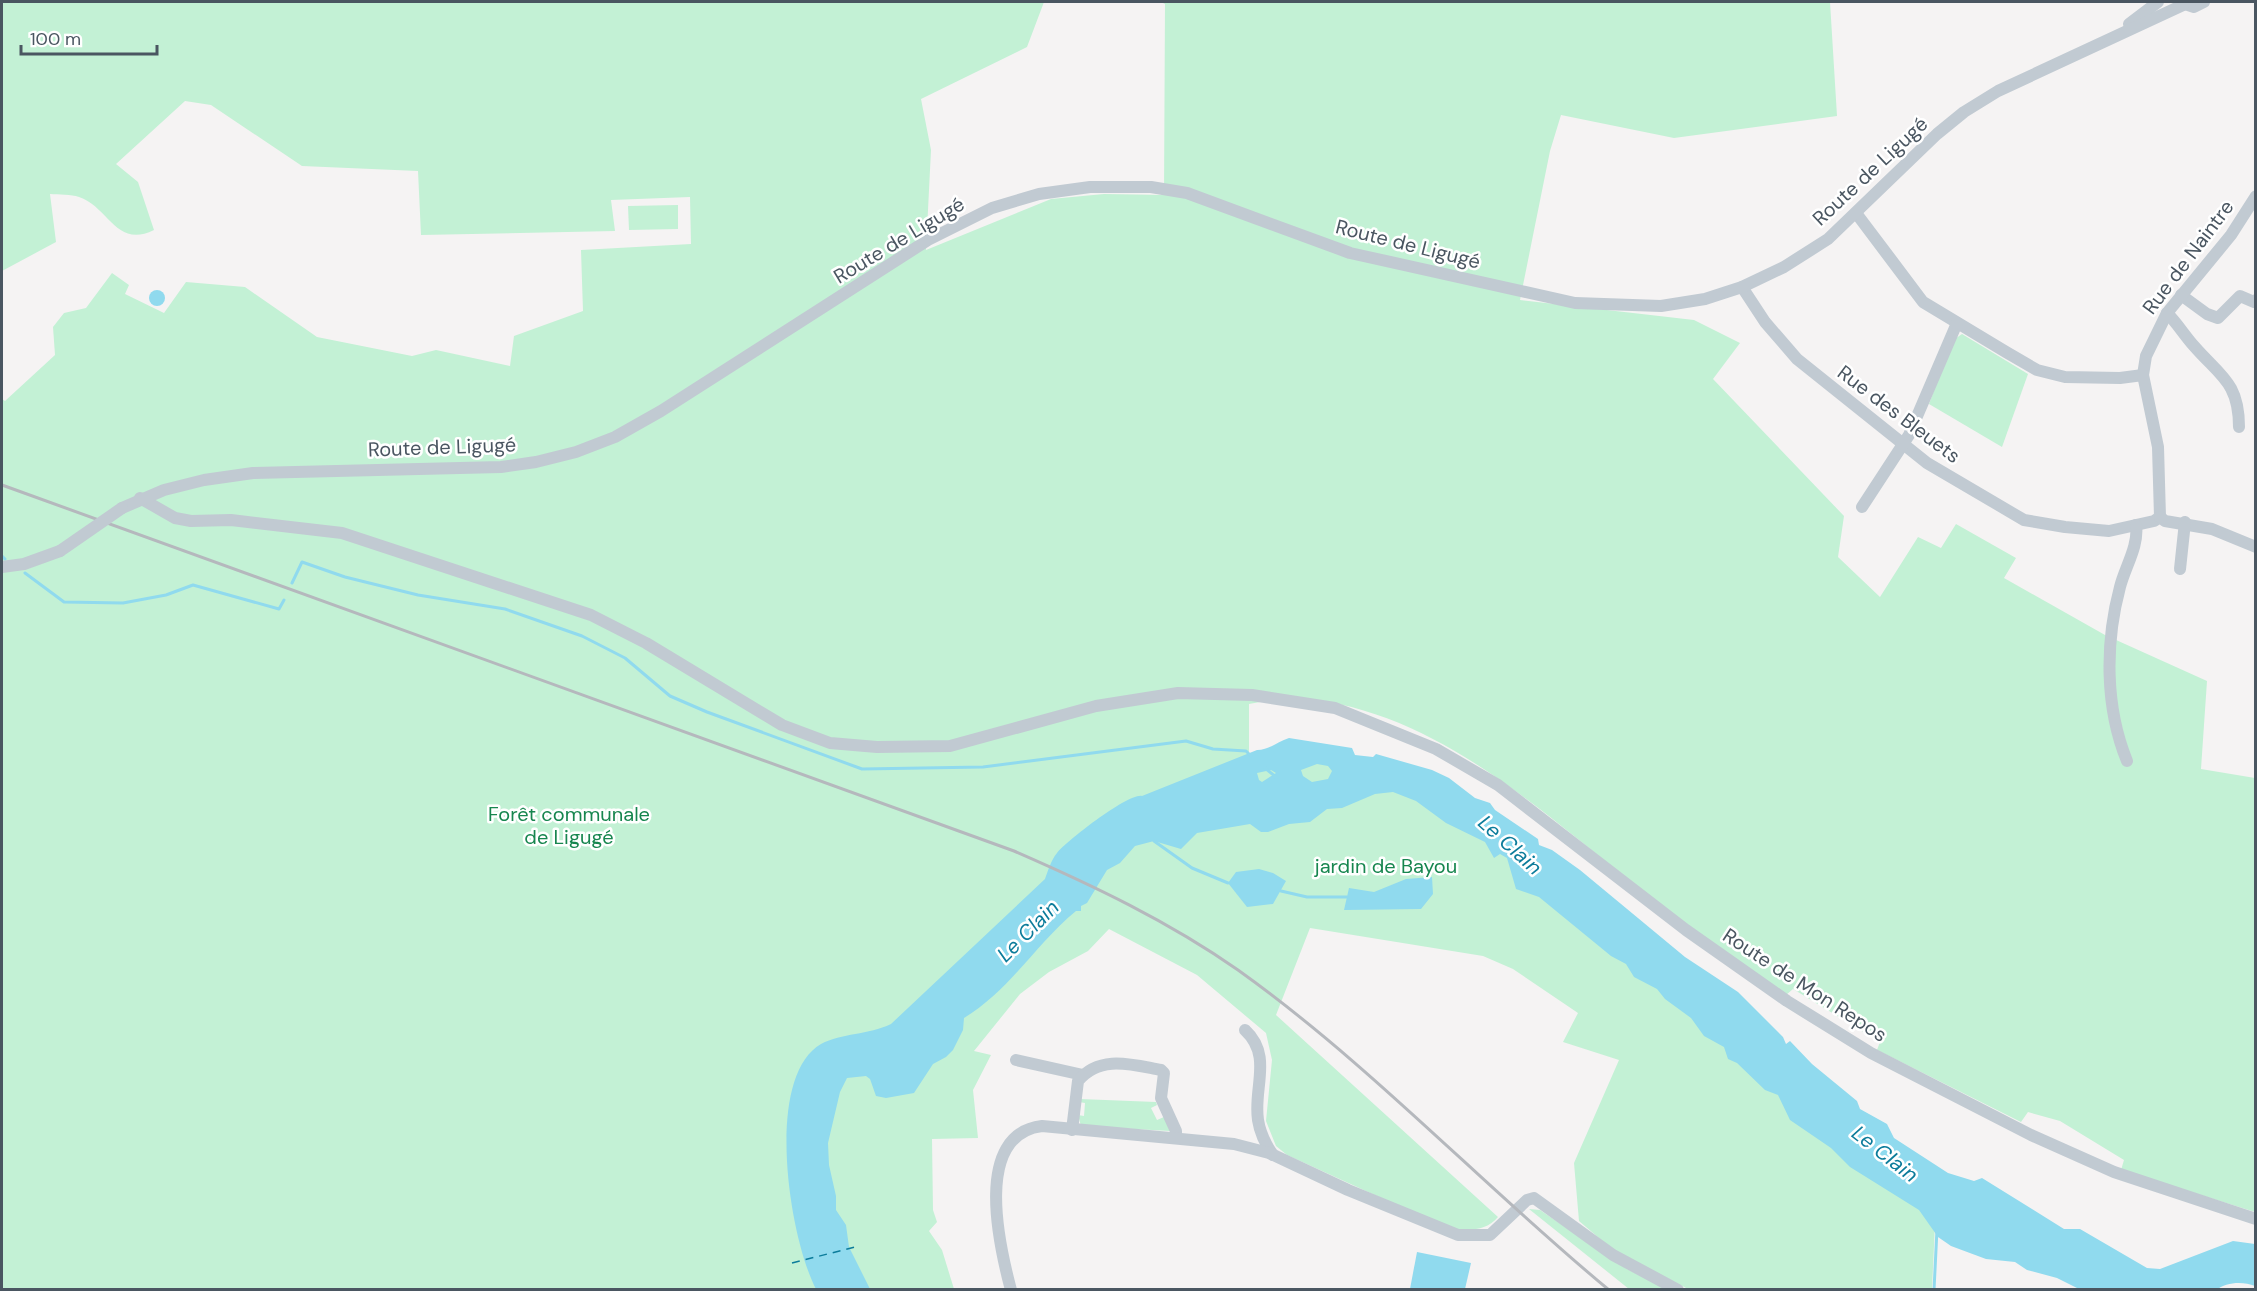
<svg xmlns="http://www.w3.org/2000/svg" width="2257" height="1291" viewBox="0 0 2257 1291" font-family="'DM Sans',sans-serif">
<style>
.green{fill:#c3f1d5}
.water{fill:#90daee;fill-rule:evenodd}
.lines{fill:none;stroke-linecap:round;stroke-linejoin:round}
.stream{stroke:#90daee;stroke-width:3}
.ferry{stroke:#0c7c9b;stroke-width:1.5;stroke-dasharray:8 6;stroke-linecap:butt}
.minor{stroke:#c1cad2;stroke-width:12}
.rail{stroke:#b5b8bd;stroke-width:3}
.minor-bridge{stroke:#c1cad2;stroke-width:12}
.labels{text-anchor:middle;stroke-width:5;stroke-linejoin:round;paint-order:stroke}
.street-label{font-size:20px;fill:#4a5661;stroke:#fff}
.park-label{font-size:20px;fill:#17864f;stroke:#fff}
.water-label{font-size:21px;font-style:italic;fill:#0c7c9b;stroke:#fff}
</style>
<rect width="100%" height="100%" fill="#f5f3f3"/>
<!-- green -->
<g class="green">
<path d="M2,2H1044L1027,47L921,99L931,150L926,250L1051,199L1104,194L1164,195L1165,4L1161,2H1830L1837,116L1674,138L1561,115L1550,151L1520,300L1694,320L1740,343L1713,379L1844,516L1838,557L1880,597L1918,537L1941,548L1956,524L2016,558L2004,578L2105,635L2207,681L2201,769L2255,778V1212L2121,1170L2124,1160L2060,1121L2028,1112L2021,1122L1877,1050L1880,1042L1793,989L1786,995C1735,959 1684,923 1635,885C1535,806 1425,703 1290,698C1277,698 1262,702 1249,704V765L1325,758L1448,807L1936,1202L1932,1289H1688L1613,1250L1579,1221L1574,1163L1619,1060L1563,1042L1578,1013L1513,969L1483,956L1310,928L1276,1015L1498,1217C1484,1233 1467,1230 1447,1228L1287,1155L1276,1146L1266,1121L1272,1060L1266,1033L1197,975L1109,929L1088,951L1049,972L1020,994L974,1051L991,1055L973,1090L978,1138L932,1139L933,1210L937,1222L929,1231L942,1250L954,1289L2,1290V399L5,401L55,355L53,327L64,313L86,308L112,273L129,285L125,294L164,313L186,282L245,287L317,337L412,356L436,350L510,366L514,336L583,311L581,250L691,244L690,197L611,200L615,231L421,235L418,171L302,166L211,105L185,101L116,164L138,182L154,230C116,249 109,207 79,197C71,194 59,195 50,194L56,242L2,271Z"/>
<path d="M678,205V229L629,230L628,206Z"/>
<path d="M1962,334L2028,374L2002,447L1929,404L1952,341Z"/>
<path d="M1080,1099L1156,1102L1157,1105L1151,1108L1157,1120L1164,1117L1170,1131L1081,1126L1078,1115L1084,1116L1085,1103L1079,1102Z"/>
<path d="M1529,1209L1540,1210L1627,1269L1667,1289H1629Z"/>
</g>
<!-- water -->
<g class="water">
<circle cx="157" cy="298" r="8"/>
<path d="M1289,738L1352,748L1355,755L1373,757L1376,754L1432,770L1449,778L1475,798L1490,803L1495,810L1538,839L1539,845L1552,850L1580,870L1685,957L1738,992L1783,1037L1786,1044L1790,1041L1812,1064L1857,1101L1860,1109L1887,1124L1894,1138L1948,1173L1974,1181L1982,1178L2064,1229H2080L2147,1268L2160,1269L2233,1241L2255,1244V1286C2243,1281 2226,1282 2216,1290L2079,1289L2057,1278L2027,1270L2015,1262L1986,1259L1951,1246L1938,1237L1919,1210L1850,1167L1831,1148L1790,1120L1778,1095L1765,1090L1737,1063L1728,1059L1724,1047L1704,1036L1691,1018L1665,999L1657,989L1634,977L1626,964L1611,956L1539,897L1516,889L1507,858L1500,854L1494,858L1485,842L1446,823L1416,801L1393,792L1375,794L1342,808L1327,809L1310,822L1289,824L1268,832H1261L1250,824L1197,833L1181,849L1154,841L1135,846L1120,863L1107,870L1087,903L1081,906V911H1076C1036,944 1010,990 964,1018L963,1030L953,1050L946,1057L933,1064L914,1093L886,1098L876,1096L870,1079L866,1076L847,1078L840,1092L828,1143L829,1165L836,1196V1210L846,1225L849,1247L870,1289H816C790,1240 763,1078 821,1044C842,1033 868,1035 891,1024L1045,879C1048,871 1051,860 1057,853C1067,841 1128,793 1142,796L1257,750C1269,750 1277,742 1289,738ZM1317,764L1328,766L1332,771L1328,779L1312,782L1303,776L1301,770ZM1271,770L1276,773L1262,782L1259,780L1257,773Z"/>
<path d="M1259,869L1273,873L1286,881L1273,904L1247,907L1228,883L1236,872Z"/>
<path d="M1432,877L1433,894L1421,909L1344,910L1349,888L1374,892L1406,879Z"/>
<path d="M1417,1252L1471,1263L1465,1289H1410Z"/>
</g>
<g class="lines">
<!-- stream -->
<g class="stream">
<path d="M2,556L5,559"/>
<path d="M25,573L64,602L123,603L166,595L193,585L279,609L284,600"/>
<path d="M292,583L302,562L345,577L418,595L505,609L582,636L625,658L670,696L707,712L862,769L983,767L1186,741L1213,749L1246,751L1251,756"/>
<path d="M1265,768L1276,777"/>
<path d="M1154,841L1192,868L1228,883"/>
<path d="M1281,891L1307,897H1347"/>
<path d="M1934,1290L1937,1229"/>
</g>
<!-- ferry -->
<path class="ferry" d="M792,1263L859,1246"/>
<!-- minor -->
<g class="minor">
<path d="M2179,2L2194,7L2204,2"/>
<path d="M2129,24L2158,2"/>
<path d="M1856,213L1923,302L2006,352L2037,370L2065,377L2120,378L2143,375"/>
<path d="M1742,287L1765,322L1797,359L1927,463L2024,520L2065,527L2109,531L2154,521L2160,517"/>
<path d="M2181,295L2207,314L2218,318L2240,296L2254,302L2256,300"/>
<path d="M2167,313C2177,323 2185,336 2194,346C2220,376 2239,382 2239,427"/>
<path d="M140,498L175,518L191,521L231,520L342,533L591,615L646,643L782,725L830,743L877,747L950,746L1096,706L1178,693L1252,695L1335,708L1436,749L1498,785L1686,930L1787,1001L1871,1053L2031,1135L2114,1172L2256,1219"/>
<path d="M1862,507L1909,435L1957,323"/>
<path d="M122,508L164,490L204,480L253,473L501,467L536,462L576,452L615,437L661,411L928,240L992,208L1039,194L1090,187H1151L1187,193L1350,253L1575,303L1661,306L1705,299L1742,287L1784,267L1828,239L1937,134L1964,112L1998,91L2183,5"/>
<path d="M2160,517L2158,447L2143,375L2146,356L2167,313L2231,235L2256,196"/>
<path d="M2160,517L2165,521L2212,529L2256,547"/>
<path d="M2,567L24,564L60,551"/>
<path d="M2180,569L2185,522"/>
<path d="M2127,761C2105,707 2105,643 2120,587C2125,567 2139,546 2136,525"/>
<path d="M1245,1030C1273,1056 1253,1088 1258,1120C1260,1133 1266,1145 1273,1155"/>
<path d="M1016,1060L1083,1075"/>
<path d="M1072,1130L1078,1081C1100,1054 1133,1065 1161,1070L1164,1073L1161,1098L1176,1131V1138"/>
<path d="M1011,1290C999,1245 973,1134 1042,1126L1234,1144L1269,1153L1348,1190L1458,1235H1490L1527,1200L1534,1198L1613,1255L1678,1290"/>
</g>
<!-- rail -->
<path class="rail" d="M2,485L1014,851C1092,885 1168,921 1238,970C1371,1065 1483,1186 1609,1290"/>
<!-- minor-bridge -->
<path class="minor-bridge" d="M60,551L122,508"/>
</g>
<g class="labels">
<!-- street labels -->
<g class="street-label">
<text transform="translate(1870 171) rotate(-43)" y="7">Route de Ligugé</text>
<text transform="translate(899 240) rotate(-31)" y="7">Route de Ligugé</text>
<text transform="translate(1408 244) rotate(14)" y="7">Route de Ligugé</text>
<text transform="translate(2188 257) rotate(-53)" y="7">Rue de Naintre</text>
<text transform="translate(1899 414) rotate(37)" y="7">Rue des Bleuets</text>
<text transform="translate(442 447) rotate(-2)" y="7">Route de Ligugé</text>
<text transform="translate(1805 985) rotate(33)" y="7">Route de Mon Repos</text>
</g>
<!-- park labels -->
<g class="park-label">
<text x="569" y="821">Forêt communale<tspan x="569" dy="23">de Ligugé</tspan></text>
<text x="1386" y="873">jardin de Bayou</text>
</g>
<!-- water labels -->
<g class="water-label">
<text transform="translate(1510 845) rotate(42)" y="7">Le Clain</text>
<text transform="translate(1028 931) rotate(-45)" y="7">Le Clain</text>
<text transform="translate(1885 1154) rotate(38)" y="7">Le Clain</text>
</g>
</g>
<!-- border -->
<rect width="2257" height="1291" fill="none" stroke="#4a5661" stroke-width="6"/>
<!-- scale -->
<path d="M21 45v9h136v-9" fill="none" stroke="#4a5661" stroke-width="3"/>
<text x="30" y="45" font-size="18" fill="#4a5661" stroke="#ffffff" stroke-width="4.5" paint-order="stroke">100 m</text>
</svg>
